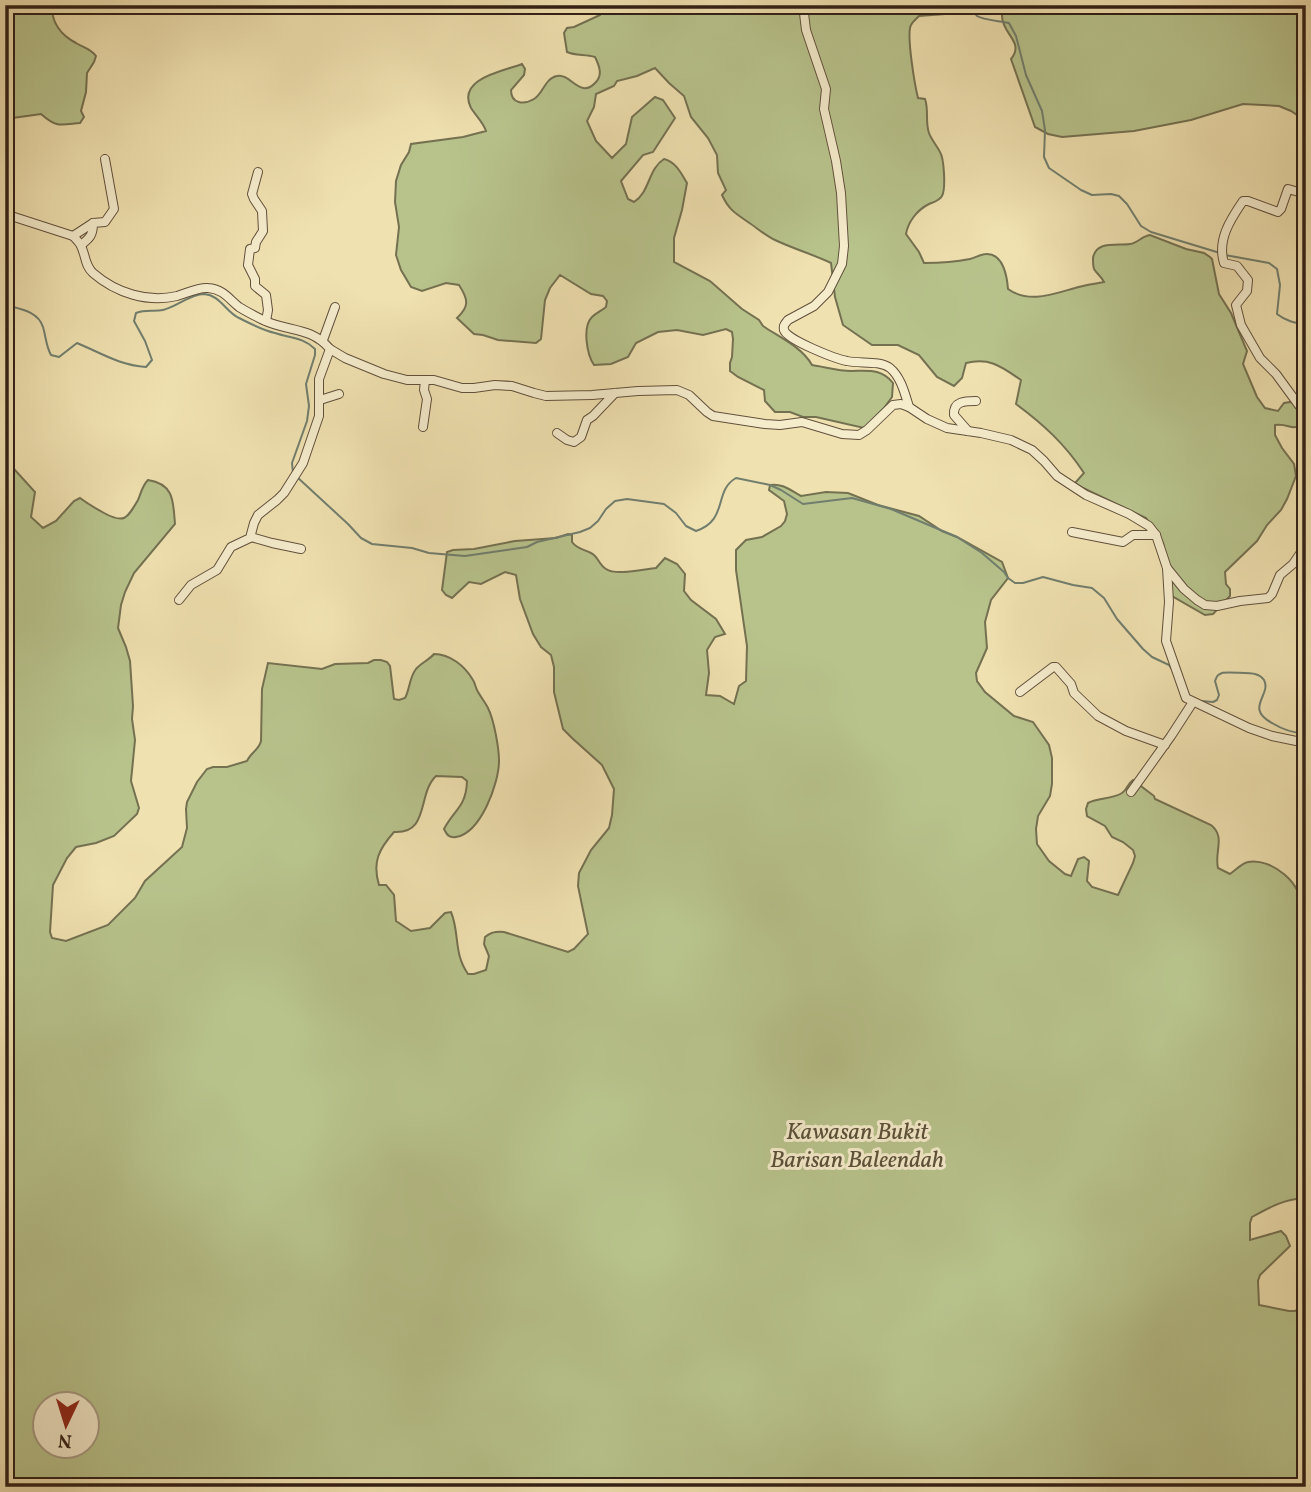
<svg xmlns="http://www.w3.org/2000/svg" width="1311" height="1492" viewBox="0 0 1311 1492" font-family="Vollkorn,serif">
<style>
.green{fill:#b8c38c;stroke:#747151;stroke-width:2;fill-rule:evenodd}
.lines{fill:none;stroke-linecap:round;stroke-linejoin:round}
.stream{stroke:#717e6e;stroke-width:2}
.street-casing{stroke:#61503c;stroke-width:10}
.street{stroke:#f5eccc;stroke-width:8}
.labels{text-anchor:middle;stroke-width:6;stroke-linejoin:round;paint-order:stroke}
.park-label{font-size:24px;font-style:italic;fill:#5a5039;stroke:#f5eccc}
</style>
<rect width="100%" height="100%" fill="#f0e1b0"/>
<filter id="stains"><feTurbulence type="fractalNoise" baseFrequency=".00286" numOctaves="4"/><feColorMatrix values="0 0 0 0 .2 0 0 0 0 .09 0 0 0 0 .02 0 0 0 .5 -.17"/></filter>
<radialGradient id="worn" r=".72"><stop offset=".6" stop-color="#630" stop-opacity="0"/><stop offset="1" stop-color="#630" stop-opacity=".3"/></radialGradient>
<!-- green -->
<g class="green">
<path d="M5,5H52C51,22 61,35 76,43C84,48 90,48 96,56L94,62L87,73L86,92L81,111L84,117L80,123C60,125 57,128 41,114L5,119Z"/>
<path d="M602,5H959L945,14L919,16C916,19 913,21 911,25C906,34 915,86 918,98L925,99C929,110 925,122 929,133C931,139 937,146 940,152C944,158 946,189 942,196C939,201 934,202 929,204C917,210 908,222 906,234L919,252L924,263C939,263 955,262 970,259C975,258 981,254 986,254C1003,253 1007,276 1008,289C1029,304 1053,294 1075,288C1084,285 1094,284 1104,282C1101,276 1097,274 1094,269C1093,266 1093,262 1093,258C1096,240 1117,246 1130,244C1138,243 1142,236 1150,235L1186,249L1204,253L1210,257L1212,259L1219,294L1231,313L1247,351L1243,364L1257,397L1265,408L1278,411L1284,403L1290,402L1300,404L1305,413C1297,438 1291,422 1275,425V435L1282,448L1294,464L1296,476L1287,499L1281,510L1267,525L1257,541L1225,572L1226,584L1230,589V596L1213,614L1205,615L1172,596L1163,543L1146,518L1083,488L1075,483L1084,473C1065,444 1043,424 1016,404L1021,380C1002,367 990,357 966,363L962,378L954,386L937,377L919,355L898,345H872L843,325L835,297L831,263C812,254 794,249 775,240C766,236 757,228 748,222C735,213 729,210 722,195L726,190L718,173L717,155L708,138L691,117L684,96L669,83L655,68L637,76L617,81L614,86L596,94L594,107L587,121L596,141L612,158L626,144L632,117L655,97L663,100L675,118L653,152L643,155L621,181L628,199L634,202C650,192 648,169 664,159C676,162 681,173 687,183L682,210L674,238V262L710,281L742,309L759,320L763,326C779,337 802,347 812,365C825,367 839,371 851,371C868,371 881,368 893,383L892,397L884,408L864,428L816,417H803L790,412H775L765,401L764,390L738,377L730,371V363L732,357L733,339L732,332L726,329L703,335L677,330L658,332L636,343L628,357L611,364L594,365C587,355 582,327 592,317C596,313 601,311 606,307L607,301L603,296L591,294L560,275L550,288L545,300L541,339L536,343L498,340L483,335L474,334L457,318C470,306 468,299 459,285L446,283L422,291L411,287L401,270L396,255L399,227L395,202L396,181L401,165L409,152L411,144L463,137L486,131C483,122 476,116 471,108C456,78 505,71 522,64L525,69L524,75L511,90C511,104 524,105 534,99C543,94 545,78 557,76C571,73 580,100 596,82C603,75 599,65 595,57C585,54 576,56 567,52L564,33L567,28L574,27L600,15Z"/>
<path d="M1005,5H1306V121L1291,111L1279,106L1243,104L1191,120L1134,131L1062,137L1048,134L1035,127L1011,59C1025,42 1002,34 1002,16C1002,14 1004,8 1005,5Z"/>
<path d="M5,459L35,492L31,517L43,528L56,521L74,501L80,498C88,504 95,508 104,513C124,524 127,519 138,500C141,493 142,486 148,480C175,484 173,503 175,524L134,573L125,592L121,605L118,628L126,647L130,661L133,706L132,719L135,740L131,781L139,808L137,814L114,836L96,843L76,847L67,858L53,885L50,932L52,938L66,941L108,925L135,898L145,881L182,847L187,828L186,809L187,802L197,782L207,769L213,767H227L247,761C251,752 259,750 261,741L262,689L268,663L322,669L335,664L368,663L374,660H381L387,662L390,666L394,699L399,700L405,698C410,689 409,678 416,669C421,663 429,660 434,654C450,654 465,666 473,680C475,683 475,686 477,690C480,696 485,702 488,708C494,720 499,748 499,761C499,783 481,833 456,837C449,838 447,835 444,829C454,809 466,808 467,781L462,777L436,776C417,794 430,834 394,832C379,849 372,862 379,885H386L394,895L396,921L411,931L430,928L445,913L451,912C460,934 453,952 468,974H474L486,970L489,956L484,944L485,937C491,932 496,931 504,932L568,952L574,949L588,934L578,886L579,873L591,850L609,828L612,815L614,789L602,765L572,738L563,729L554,692V667L551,655L541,647L533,634L520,599L516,575L505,572L481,584L469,582L452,598L446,595L442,590L447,552L453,550L474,549L515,541L556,538L568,534L572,535V542C577,549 583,549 591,553C598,556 599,565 606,569C616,576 644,569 656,568L665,558L677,564L685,574L684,591L691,600L716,619L725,634L715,637L707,650L709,673L706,695L720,696L734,704L739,686L746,681L747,646L736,570V550L746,540L762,537L781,526L785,521L787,514L784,501L769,490L770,485C782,483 790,490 801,496L826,492L848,493L878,505L919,516L942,531L957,537L1002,562L1008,578L991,600L985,622L987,648L976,673L977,681L985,692L1014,716L1033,722L1049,745L1052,758V784L1050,796L1038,816L1036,829L1037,844L1049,861L1065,874L1071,876L1078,859L1084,857L1089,861L1087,881L1092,887L1118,895L1133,863L1135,856L1133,850L1123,842L1112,837L1105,826L1087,816L1086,809L1088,803C1099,797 1111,800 1122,793C1128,789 1127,784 1133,780L1154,796L1155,799L1211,825C1226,837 1214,852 1218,868L1230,874C1236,870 1242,863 1248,862C1271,857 1305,885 1300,908L1306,911V1199C1288,1197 1268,1208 1252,1217L1250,1223V1240L1281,1231L1286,1236L1290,1246L1260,1275L1258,1281L1259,1305L1289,1311H1295L1301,1308L1306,1296V1487H5ZM46,1404H88V1446H46Z"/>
</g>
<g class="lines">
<!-- stream -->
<g class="stream">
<path d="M970,5C973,9 974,13 977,16C983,20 1001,21 1009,23L1016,36L1026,75L1042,111L1045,130L1044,157L1049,168L1081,190L1092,195L1111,194L1119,196L1127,204L1141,226L1151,232L1220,253"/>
<path d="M1225,255L1269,263L1277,269L1280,285L1277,314C1286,321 1294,323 1306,324"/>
<path d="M5,305C20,309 38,311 43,327C46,337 46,346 51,355L59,357L77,343C101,353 119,365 146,367L152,360L145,341L134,321L136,313C146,309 154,312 163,310C177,307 190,294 204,294C220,295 226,312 239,318C251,324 262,330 275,333C289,338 303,337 315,349V355L306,384L309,406L307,421L292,463L293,473"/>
<path d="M297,477L348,524L361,538L372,544L412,548L429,553L465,556L527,547L537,542L580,532L590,528L598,521L606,509L615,501L627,499L664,504L676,513L686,526L696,531C729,520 713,491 736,478L770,485L781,490L803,504L852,498L891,509L957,537L982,553L1004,572L1008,578L1015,583H1023L1043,577L1073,585L1092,588L1104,598L1117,619L1143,649L1152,657L1169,665L1173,671"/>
<path d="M1201,701L1213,702L1217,700L1219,695L1215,681C1217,676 1217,675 1222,673C1225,672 1252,673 1255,674C1259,675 1262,677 1264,680C1272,695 1244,708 1272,723C1282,729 1291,733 1303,733L1306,731"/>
</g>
<defs>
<g id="street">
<path d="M803,5L806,30L826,89L824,109L836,161L841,193L844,246L842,264L828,292L814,306L788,320C785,324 783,325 784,330C787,340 836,359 847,361C860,364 879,360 890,368C901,377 905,394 909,407"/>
<path d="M258,172L252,194L254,199L262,211L263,231L256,242L255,248L250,249L248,265L255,279V286L266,295L268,310L266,321"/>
<path d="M1306,194L1288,189L1281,209L1278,212L1248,201H1243C1230,220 1217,240 1224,263L1237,266L1248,280L1247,291L1236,305L1241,325L1260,358L1276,374L1306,415"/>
<path d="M5,214L73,236C76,239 78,241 80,244C86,254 84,265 93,273C116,293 148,303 177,296C187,293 199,287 208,288C223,289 229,299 239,307C247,312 255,316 263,320C288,332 310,326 330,349L319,379V416L303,463L284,493L277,500L258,515L254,523L250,538L231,547L217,570L191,585L179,600"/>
<path d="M73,236L93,223"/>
<path d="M81,245C90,238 93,235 93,223L105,222L114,209L105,159"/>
<path d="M323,340L335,307"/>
<path d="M330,349L345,358L384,374L407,380H434L462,388H474L495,385L512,386L534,393L546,396L592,395L638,391L677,390L689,395L707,412L713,416L765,424L780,425L802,422L842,434L859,435L867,430L893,405L901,404L909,407L927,419L947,428L981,433L1011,440L1032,450L1044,461L1057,476L1086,495L1129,514L1149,526L1156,535L1167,568L1169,602L1166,641L1186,698L1249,728L1272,736L1306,743"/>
<path d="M320,400L339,394"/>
<path d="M423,427L427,399L424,390L425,380"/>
<path d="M968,431L954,415C953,401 965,401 976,401"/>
<path d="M557,433L567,440L574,442L581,437L587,420L593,416L615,393"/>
<path d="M1072,532L1123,542L1133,535H1156"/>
<path d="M251,537L272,543L301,549"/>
<path d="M1167,568L1184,589L1197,600L1205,605L1217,606L1240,601L1268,598L1272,594L1280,575L1293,564L1306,545"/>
<path d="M1020,692L1053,667H1056L1071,684L1074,693L1098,716L1126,731L1165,745"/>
<path d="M1131,792L1171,736L1193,702"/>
</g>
</defs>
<!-- street casing -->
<use href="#street" class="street-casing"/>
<!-- street -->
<use href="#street" class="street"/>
</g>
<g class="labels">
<!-- park labels -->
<g class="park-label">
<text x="857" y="1139">Kawasan Bukit<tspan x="857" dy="28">Barisan Baleendah</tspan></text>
</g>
</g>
<!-- margin -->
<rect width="1311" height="1492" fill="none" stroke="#f0e1b0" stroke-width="28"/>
<rect x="7" y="7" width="1297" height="1478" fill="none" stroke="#311f16" stroke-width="3.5"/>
<rect x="14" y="14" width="1283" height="1464" fill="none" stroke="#311f16" stroke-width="2"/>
<!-- north arrow -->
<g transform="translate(66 1425) rotate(184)"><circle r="33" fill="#f5eccc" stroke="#a79a83" stroke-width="2"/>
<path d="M0-5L12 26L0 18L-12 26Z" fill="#8f2418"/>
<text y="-10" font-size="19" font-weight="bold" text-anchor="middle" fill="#311f16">N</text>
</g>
<rect width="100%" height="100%" filter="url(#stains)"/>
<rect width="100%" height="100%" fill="url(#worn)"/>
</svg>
